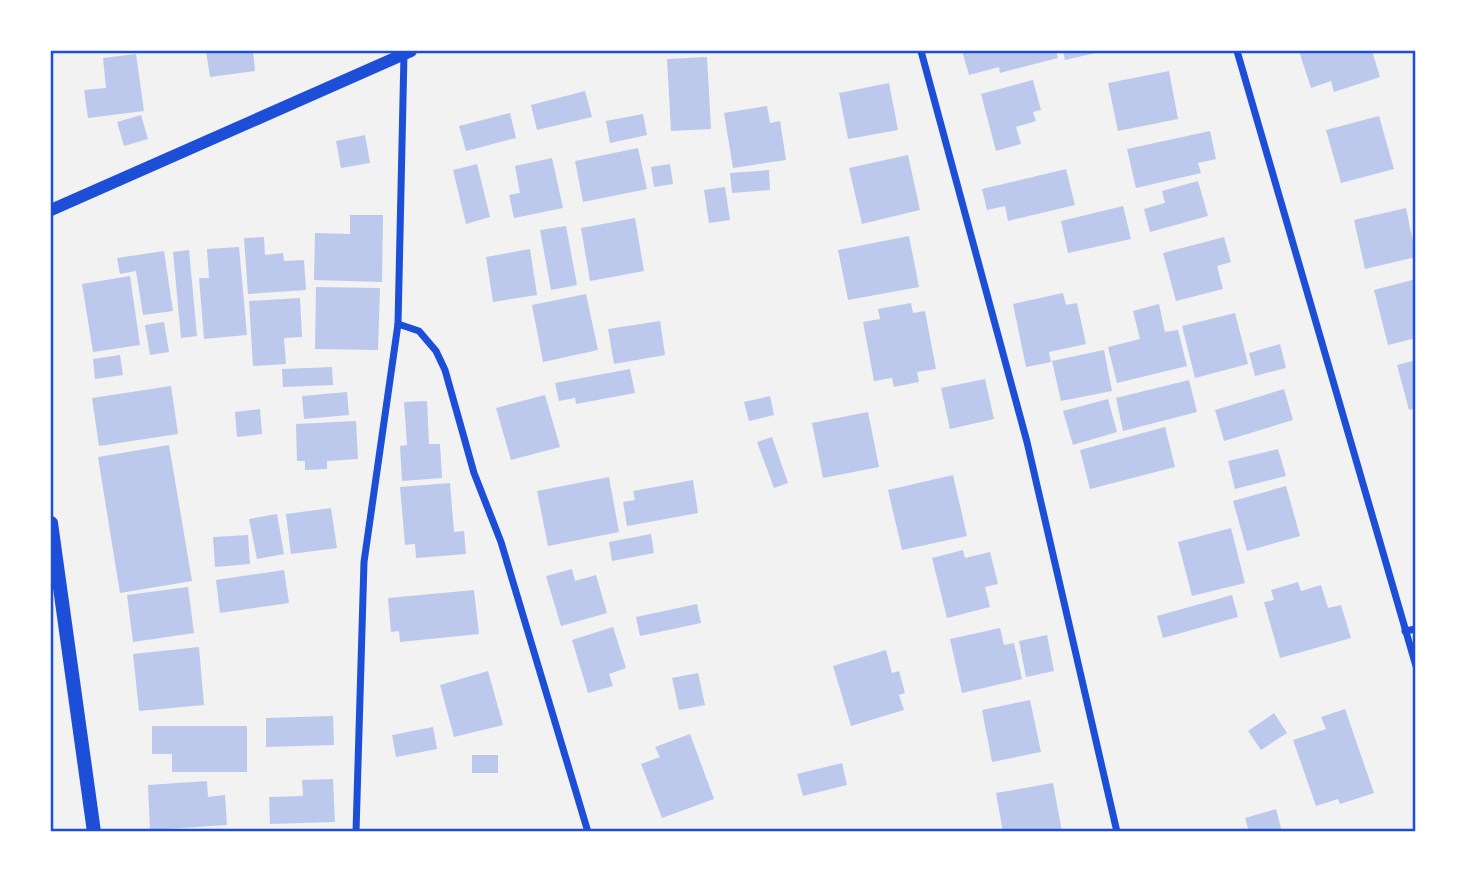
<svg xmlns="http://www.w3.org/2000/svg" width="1467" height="883" viewBox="0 0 1467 883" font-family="'Open Sans',sans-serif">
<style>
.building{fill:#bdc9ec}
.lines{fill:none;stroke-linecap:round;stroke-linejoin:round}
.minor{stroke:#1d4ed8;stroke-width:7}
.tertiary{stroke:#1d4ed8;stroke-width:12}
.secondary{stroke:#1d4ed8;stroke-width:14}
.neatline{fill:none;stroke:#1d4ed8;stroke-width:2.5}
</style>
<rect width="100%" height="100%" fill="#f2f2f2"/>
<!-- building -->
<g class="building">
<path d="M206,51H253L255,71L210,77Z"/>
<path d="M962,51H1056L1058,58L1000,73L999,67L969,75Z"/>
<path d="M1063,51H1099L1100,52L1065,60Z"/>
<path d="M1299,51H1372L1380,77L1334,92L1331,81L1311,88Z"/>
<path d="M136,54L144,111L88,118L84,90L106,88L103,58Z"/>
<path d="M707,57L711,129L671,131L667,59Z"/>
<path d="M1169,71L1178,119L1118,131L1108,83Z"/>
<path d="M1033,80L1041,110L1033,112L1036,121L1016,127L1021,144L996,151L981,94Z"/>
<path d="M889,83L898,130L848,139L839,93Z"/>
<path d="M585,91L592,117L537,130L531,105Z"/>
<path d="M767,106L770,123L780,121L786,160L733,168L724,113Z"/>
<path d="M510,113L516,138L466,151L459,126Z"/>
<path d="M643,114L647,135L610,143L606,121Z"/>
<path d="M141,115L148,139L124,146L117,122Z"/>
<path d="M1379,116L1394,169L1341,183L1326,130Z"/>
<path d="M1210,131L1216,159L1198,163L1201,173L1136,188L1127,149Z"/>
<path d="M365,135L370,163L341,168L336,141Z"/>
<path d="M638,148L647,189L583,202L575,161Z"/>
<path d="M908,155L920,210L862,224L849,168Z"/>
<path d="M552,158L563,208L514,218L509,195L520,193L515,166Z"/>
<path d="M477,164L490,217L466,224L453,170Z"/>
<path d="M670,164L673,184L654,187L651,167Z"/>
<path d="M1066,169L1075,205L1008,221L1005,206L987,210L982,189Z"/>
<path d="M769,170L770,190L732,193L730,173Z"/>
<path d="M1198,181L1208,216L1150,232L1144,209L1165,203L1162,191Z"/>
<path d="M725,187L730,220L709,223L704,190Z"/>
<path d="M1123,206L1131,239L1068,253L1061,221Z"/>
<path d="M1406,208L1416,257L1365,269L1354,220Z"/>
<path d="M350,215H383L382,282L314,280L315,233L350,234Z"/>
<path d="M635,218L644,271L590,281L581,228Z"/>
<path d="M566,226L577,285L551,290L540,230Z"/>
<path d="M909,236L919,287L848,300L838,250Z"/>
<path d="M264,237L265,255L283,253L284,261L304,260L306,290L248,294L244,238Z"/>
<path d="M1224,237L1231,262L1217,266L1223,289L1176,301L1163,253Z"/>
<path d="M239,247L247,335L204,339L199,278H209L207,249Z"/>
<path d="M530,249L537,295L493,302L486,257Z"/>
<path d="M189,250L197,336L181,338L173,252Z"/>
<path d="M164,251L173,311L143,315L136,271L120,274L117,258Z"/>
<path d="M130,276L140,345L93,352L82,284Z"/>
<path d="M1416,279V338L1388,345L1374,290Z"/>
<path d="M316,287L380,288L378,350L315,349Z"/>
<path d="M1063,293L1066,305L1077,303L1086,344L1049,352L1051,362L1026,367L1013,304Z"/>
<path d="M586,294L598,350L543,362L532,305Z"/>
<path d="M300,298L302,337L284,338L286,364L253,366L249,301Z"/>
<path d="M911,303L913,313L925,311L936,369L917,372L919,382L894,387L892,378L874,381L863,322L880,319L878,309Z"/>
<path d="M1159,304L1165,332L1178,330L1187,366L1117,383L1108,347L1140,339L1133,311Z"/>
<path d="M1235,313L1248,364L1195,378L1182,326Z"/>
<path d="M660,321L665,355L614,364L608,329Z"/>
<path d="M164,322L169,352L150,355L145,325Z"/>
<path d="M1280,344L1286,368L1255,376L1249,353Z"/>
<path d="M1104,350L1112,391L1061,401L1052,361Z"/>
<path d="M120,355L123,375L95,379L93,359Z"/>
<path d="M1416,360V408L1409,410L1397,365Z"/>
<path d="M332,367L333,385L283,387L282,369Z"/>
<path d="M630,369L635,393L576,404L575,398L559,401L555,383Z"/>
<path d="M985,379L994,419L950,429L941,388Z"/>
<path d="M1189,380L1197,412L1123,431L1116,398Z"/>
<path d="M171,386L178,434L99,446L92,398Z"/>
<path d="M1284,389L1293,420L1224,441L1215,410Z"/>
<path d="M347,392L349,415L304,419L302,396Z"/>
<path d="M545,395L560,447L511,460L496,408Z"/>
<path d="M770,396L774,415L749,421L744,402Z"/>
<path d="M1108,399L1117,432L1073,445L1063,411Z"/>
<path d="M427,401L429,444H440L442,478L402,481L400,446L407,445L404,402Z"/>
<path d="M260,409L262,434L237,437L235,412Z"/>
<path d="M868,412L879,467L823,478L812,423Z"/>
<path d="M356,421L358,459L327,461V469L305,470V461H297L296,424Z"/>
<path d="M1165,427L1175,467L1090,489L1080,450Z"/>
<path d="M772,437L788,483L774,488L757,442Z"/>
<path d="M169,445L192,581L120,593L98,457Z"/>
<path d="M1278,449L1286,476L1235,489L1228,461Z"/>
<path d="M953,475L967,536L902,550L888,490Z"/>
<path d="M609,477L619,532L548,546L537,491Z"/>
<path d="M693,480L698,513L627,526L623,502L635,500L633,491Z"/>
<path d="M450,483L454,532L464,531L466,554L416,558L415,544L405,545L400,487Z"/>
<path d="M1286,486L1300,536L1247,551L1233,501Z"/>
<path d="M331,508L337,548L291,554L286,514Z"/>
<path d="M277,514L284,554L257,559L249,519Z"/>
<path d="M1231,528L1245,583L1192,596L1178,542Z"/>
<path d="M651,534L654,553L612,561L609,542Z"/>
<path d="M248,535L250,564L215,567L213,537Z"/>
<path d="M963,550L965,558L990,552L998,584L985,587L990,607L947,618L932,558Z"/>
<path d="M572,569L575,581L596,575L607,613L561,626L546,576Z"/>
<path d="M284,570L289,603L220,613L216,580Z"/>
<path d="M1298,582L1301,591L1321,585L1328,608L1341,605L1351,638L1280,658L1264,602L1274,600L1271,590Z"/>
<path d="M188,587L194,633L133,642L127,595Z"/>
<path d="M474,590L479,634L400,642L399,631L391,632L388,598Z"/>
<path d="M1232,595L1238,617L1163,638L1157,616Z"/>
<path d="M697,604L701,623L640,636L636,617Z"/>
<path d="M613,627L626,668L609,674L613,686L588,693L572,640Z"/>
<path d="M1000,628L1004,645L1014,643L1022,679L962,693L950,639Z"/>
<path d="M1047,635L1054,671L1026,677L1019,641Z"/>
<path d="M199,647L204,705L139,711L133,654Z"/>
<path d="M886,650L892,673L899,671L905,693L899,695L904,710L851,726L833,666Z"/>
<path d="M488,671L503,725L454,737L440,685Z"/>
<path d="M698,673L705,705L679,710L672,678Z"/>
<path d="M1030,700L1041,752L992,762L982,710Z"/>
<path d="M1345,709L1374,793L1340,804L1338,799L1316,806L1293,740L1326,729L1321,717Z"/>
<path d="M1274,713L1287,733L1261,750L1248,731Z"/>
<path d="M333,716L334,745L266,747V718Z"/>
<path d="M152,726H247V772H172V754H152Z"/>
<path d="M433,727L437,749L396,757L392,735Z"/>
<path d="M690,734L714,799L662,818L641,764L660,757L655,747Z"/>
<rect x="472" y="755" width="26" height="18"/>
<path d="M842,763L847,785L803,796L797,774Z"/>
<path d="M333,779L335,822L270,824L269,797L303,796L302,780Z"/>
<path d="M207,781L208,797L225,795L227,825L150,830L148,785Z"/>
<path d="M1053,783L1062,832H1003L996,793Z"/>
<path d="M1276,809L1282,832H1249L1245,818Z"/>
</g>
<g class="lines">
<!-- minor -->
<g class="minor">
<path d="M921,51L1027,442L1117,832"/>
<path d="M1237,51L1416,666"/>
<path d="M398,324L419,331L436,351L445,370L474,473L501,542L588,832"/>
<path d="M1405,631L1416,629"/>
<path d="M356,832L364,562L398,324L404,54"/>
</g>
<!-- tertiary -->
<path class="tertiary" d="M51,210L411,51"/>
<!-- secondary -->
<path class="secondary" d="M51,523L94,832"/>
</g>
<!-- border -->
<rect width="1467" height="883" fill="none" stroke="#ffffff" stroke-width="105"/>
<rect x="52" y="52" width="1362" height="778" class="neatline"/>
</svg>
